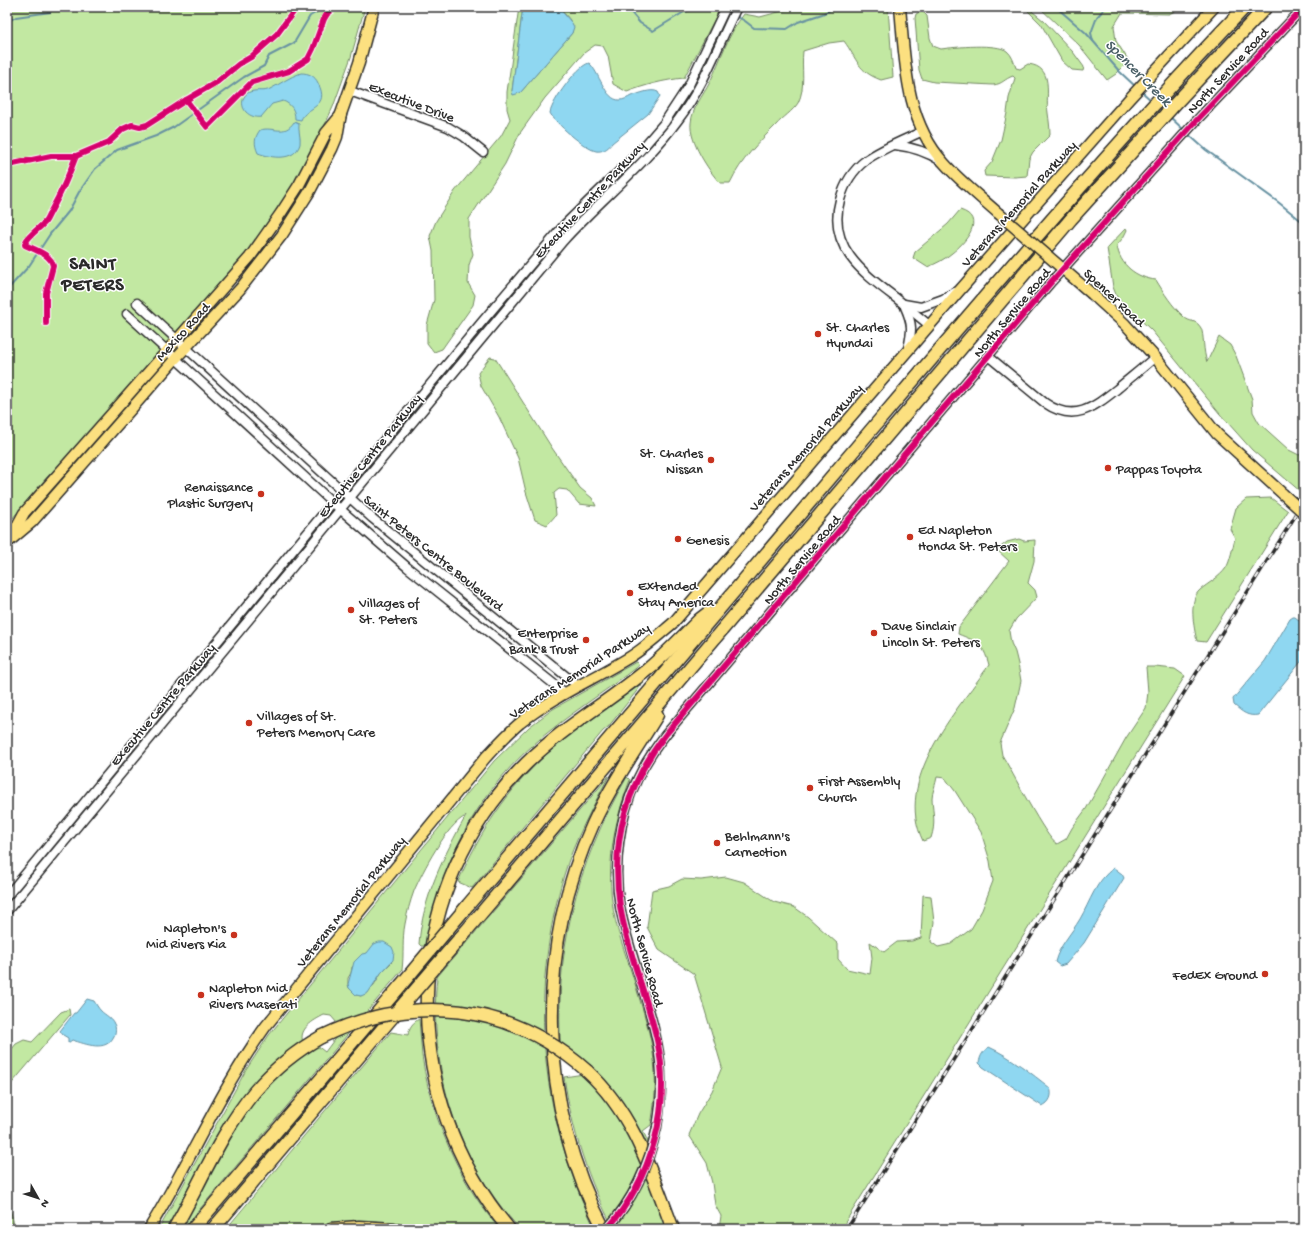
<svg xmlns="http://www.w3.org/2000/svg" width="1311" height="1236" viewBox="0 0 1311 1236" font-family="'Gochi Hand',sans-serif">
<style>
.green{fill:#c2e8a2;stroke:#768a66;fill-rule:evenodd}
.water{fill:#8fd7f1;stroke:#6792a2}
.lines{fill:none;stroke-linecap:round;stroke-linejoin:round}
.stream{stroke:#6792a2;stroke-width:2}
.minor-casing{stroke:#2b2b2b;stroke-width:11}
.major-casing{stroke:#2b2b2b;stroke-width:13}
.highway-casing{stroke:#2b2b2b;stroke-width:15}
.minor{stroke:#fff;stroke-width:8}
.major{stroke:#fce080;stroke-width:10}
.highway{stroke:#fce080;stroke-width:12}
.rail-casing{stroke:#2b2b2b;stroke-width:3.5}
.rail{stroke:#fff;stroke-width:2;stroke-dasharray:6;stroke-linecap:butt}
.minor-bridge-casing{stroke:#2b2b2b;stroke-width:11;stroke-linecap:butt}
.major-bridge-casing{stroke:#2b2b2b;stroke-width:13;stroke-linecap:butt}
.highway-bridge-casing{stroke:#2b2b2b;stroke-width:15;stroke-linecap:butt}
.minor-bridge{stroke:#fff;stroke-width:8}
.major-bridge{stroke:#fce080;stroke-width:10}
.highway-bridge{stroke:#fce080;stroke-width:12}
.cycleway-casing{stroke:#fff;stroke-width:8}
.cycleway{stroke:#d6006c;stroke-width:6}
.poi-dot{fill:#c8321e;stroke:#fff;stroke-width:1.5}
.labels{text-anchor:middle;stroke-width:3;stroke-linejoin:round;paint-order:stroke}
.street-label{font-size:14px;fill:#2b2b2b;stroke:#fff}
.poi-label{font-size:14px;fill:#2b2b2b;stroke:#fff;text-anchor:start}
.water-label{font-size:15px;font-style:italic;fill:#495f66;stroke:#fff}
.district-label{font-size:18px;font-weight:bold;letter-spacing:1px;fill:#2b2b2b;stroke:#fff}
</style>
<rect width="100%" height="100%" fill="#fff"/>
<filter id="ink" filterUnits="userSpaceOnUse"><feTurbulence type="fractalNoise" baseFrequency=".025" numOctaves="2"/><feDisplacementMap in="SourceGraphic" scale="8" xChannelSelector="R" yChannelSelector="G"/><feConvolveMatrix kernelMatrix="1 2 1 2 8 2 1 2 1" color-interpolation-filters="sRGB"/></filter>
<g filter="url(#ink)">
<!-- green -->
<g class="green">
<path d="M7,7H365L351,57L333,107L316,144L281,205L246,256L63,462L47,477L7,525Z"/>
<path d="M519,7H524L522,14L512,91L520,93L572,33C575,21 565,15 558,7H721L684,78C664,80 645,85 627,92L613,84L608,56L603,46L595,45L584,53L545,98L520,133L505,164L469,219V237L473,254L469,265L468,283L475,295L473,305L442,349L434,352L427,343V325L434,300L433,251L430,236L436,221L455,191L501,136L510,119L507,109V92Z"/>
<path d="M797,7H888L893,77L881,80C857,71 858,60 844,41L829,43L803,51C801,68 806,87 798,103C793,111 782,118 776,125C758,143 741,160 730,183H720C708,170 689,141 691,123C692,108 703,96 710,82C721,59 728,34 744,14L760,17Z"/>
<path d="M987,7H1027L1044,21L1073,52L1084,67L1083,71L1072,70L1062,61L1041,24L1027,10L1012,9L994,10Z"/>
<path d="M1039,7H1183L1169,14L1122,13L1114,26L1116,41L1129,61L1116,74L1107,80L1079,45Z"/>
<path d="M922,11L927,16L930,38L933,46L941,49C955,47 997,43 1007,51C1012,55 1014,62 1016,68L1020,69L1028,64C1055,67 1045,94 1048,113C1049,121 1050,127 1050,135L1033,152L1029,159L1027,176L1015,177L985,176L984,171L992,162L1001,140L1007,113L1009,98L1015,78L1013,76C1004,79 1003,84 993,85L934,82L922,79L919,70L915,18L916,14Z"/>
<path d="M960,210C987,218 965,243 952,253C945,259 936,264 927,267L913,258L915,252L948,224Z"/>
<path d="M1126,228L1127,230L1123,238L1117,245C1119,265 1137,278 1156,280C1164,293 1172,306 1184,317C1190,323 1196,319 1201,328C1204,334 1203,352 1207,362L1219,337L1230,345L1236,356L1252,399L1253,412L1259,423L1289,450L1299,455L1304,453V488L1301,492L1252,450L1220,414L1152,331L1117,297L1113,287L1107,248Z"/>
<path d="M490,357L495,358L552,448L580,488L592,498L596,506L579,504L567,490L559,489L554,493L556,515L547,525L535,520L526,492L518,458L499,417L481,386L478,373Z"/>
<path d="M1271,498L1288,511L1206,642L1197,641C1194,628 1188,600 1200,590C1208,583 1219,578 1226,568C1230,562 1233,546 1235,538L1230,529L1236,508L1246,499Z"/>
<path d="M1019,539L1024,541L1035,540L1034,561L1028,583L1035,590L1037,597L1016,619L1009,631L1011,643L1015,652L1018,664L1021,681L1015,708L1000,743L1002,755C1011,769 1046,839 1057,844L1066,839L1072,828L1086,809L1102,781L1126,738L1146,708L1148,692L1146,667H1155L1175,669L1185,676L841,1229H719L721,1216L715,1205L712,1183L707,1163L689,1135L698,1114L712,1091L722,1067L694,974L659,950L647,927L652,890L669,886L682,879L701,880L726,877L744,882L774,902L794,907L808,917L838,944V959L847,969L870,974L872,958L870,942L884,952L897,942L912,941L921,938L923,895L931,896L934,922L931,942L938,947L951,944L971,929L982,910L993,881L990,861L981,832L955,791L945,778L937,777C936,784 932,792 932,799C933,815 936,823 931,838L923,841C893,780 956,712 989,665C983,643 978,642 958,634L959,627L1009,561L997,550L1007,542Z"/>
<path d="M636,662L639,665C604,693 565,716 532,746C473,798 439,870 425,946H421L419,944C422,899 444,855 466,816C447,824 422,872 414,891C410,902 407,913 405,924C402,939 404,954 402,970L183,1229H178L246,1109L275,1075L316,1045L325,1052L342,1029L331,1016L324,1015C314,1020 298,1029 303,1042L273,1067L168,1229H159L246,1070L269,1035L494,761L529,727L553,709ZM367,953L392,962L381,973L374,985L361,996L356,995L349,988L348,984V978L351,973L352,967Z"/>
<path d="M644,682L608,727L603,731L472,888L458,882C480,832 507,790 548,753C577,726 612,705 644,682Z"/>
<path d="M609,776C592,808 574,841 564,875C528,997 540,1115 595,1229H520C458,1163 428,1067 437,977Z"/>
<path d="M627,777L630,780C615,819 607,859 612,901C615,927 625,952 633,977C642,1008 654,1041 655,1074C656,1091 654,1108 651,1125L643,1131L649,1144L647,1146L641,1136L590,1066L577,1055L561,1056C554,954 575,866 627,777Z"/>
<path d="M69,1009L70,1015L7,1089V1055L16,1044L24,1040L32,1042L61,1012Z"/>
<path d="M419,1019C420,1031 421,1044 422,1056C428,1098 443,1139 463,1176C473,1195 486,1212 499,1229H417L384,1224L327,1225L304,1229H226L391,1032L408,1035C409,1028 412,1023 419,1019Z"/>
<path d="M584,1074L591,1080L626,1126L669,1229H614C588,1181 572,1130 564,1077Z"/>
<path d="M7,1203C11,1208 13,1222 15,1229H7Z"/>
</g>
<!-- water -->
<g class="water">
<path d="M524,7H558L572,23L574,27L572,33L520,93L513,95L512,91L522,14Z"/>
<path d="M589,63C599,71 605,101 620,100C623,100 628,98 631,96C639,94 651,88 658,92L660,96L648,114L612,143C608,149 602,152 596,151C585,149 554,122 550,113C552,101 577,66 589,63Z"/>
<path d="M301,73C309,73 315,76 318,83C331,108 306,106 301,120L295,119C295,110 291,104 283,101L272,104L261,117C256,118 250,116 246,112C239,104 243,92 254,91C260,90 264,92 270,89C280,84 289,77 301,73Z"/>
<path d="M294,122L299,124C298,131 301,137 300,144C295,162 271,158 258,153C254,144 254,138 260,130C274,126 284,137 294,122Z"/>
<path d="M1293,617H1295L1304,624V658L1258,715C1248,717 1242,712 1234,705L1233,699L1265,661L1290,619Z"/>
<path d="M1114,868L1122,874L1124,878L1084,943L1066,964L1060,966L1055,962C1059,946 1071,934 1080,919C1090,902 1096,880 1114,868Z"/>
<path d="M379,942H384L392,947L394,952L393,960L381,973L368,993L361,996L356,995L349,988L348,984L354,962L362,954L367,953L374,944Z"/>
<path d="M87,999L94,1001C96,1004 98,1008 101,1011C105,1015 112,1018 114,1024C116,1027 116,1032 114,1036C106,1053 86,1044 72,1040L68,1043V1038L63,1035L60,1031L74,1013H76Z"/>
<path d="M989,1047C1011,1057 1031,1073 1050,1088C1053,1095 1050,1103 1042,1106L983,1067L979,1063C980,1056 983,1051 989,1047Z"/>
</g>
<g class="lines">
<!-- stream -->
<g class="stream">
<path d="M630,7V11L640,23L653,31L684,12L700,7"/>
<path d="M1056,7L1086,33L1120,72L1136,87"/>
<path d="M736,16L745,21L754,28L787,29L798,22L822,14L836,7"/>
<path d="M7,22L16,17L50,12L54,7"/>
<path d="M1093,41L1091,33L1097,17L1106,7"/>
<path d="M1141,91L1152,101"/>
<path d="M1169,116L1185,131"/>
<path d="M1188,134L1206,150L1278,202L1304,223"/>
<path d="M7,290L29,266L50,234L69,211L79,192L95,169L117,150L156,136L174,127L244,77L264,66L269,56L294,43L310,16L319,11L320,7"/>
</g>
<defs>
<g id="minor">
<path d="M350,91L448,127L463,136L483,152"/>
<path d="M923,131C904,140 883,148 866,160C853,170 844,185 840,200C827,247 863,273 896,298C907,307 918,316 929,325"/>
<path d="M895,145C912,147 926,151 941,161"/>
<path d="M137,303L372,518L578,686"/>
<path d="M904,304L921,307L943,299L955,292"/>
<path d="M905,307C913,325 912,330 908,349"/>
<path d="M127,314L333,503L407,567L565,693"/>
<path d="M988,356L1045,403C1074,423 1093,408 1117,389C1130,378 1143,368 1155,357"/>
<path d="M7,896L481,323L565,224L639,152L664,123L689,85L726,7"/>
<path d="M7,911L563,241C600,200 645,165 678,120C704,86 718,45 737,7"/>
<path d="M657,1127C662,1099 663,1070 657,1042C648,996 629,953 620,907C613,867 619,816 637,780C645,763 655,748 666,734L1052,281L1196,121L1304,7"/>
</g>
<g id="major">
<path d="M900,7C905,61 905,120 944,163C960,181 979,196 998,213"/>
<path d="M1092,294L1125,324L1155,357L1217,434L1283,494"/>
<path d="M11,537L24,513L250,257L281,213L299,185L326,133L341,115"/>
<path d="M7,543L32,522L176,358L240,289L282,235L310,191L332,149L337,137L341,114L359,63L374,7"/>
<path d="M149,1229C190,1162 220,1090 266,1026L486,757C497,745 508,733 520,723C554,696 594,679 630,657C646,647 660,634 673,623L960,290L1129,99L1214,7"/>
</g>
<g id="highway">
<path d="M468,905C604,744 740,583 877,423C997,282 1117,141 1245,7"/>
<path d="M461,937L1071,219L1176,103L1266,7"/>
<path d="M587,1071C634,1114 651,1172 673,1229"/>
<path d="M174,1229C200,1184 222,1130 255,1091C274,1069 296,1051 321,1037"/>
<path d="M193,1229L401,985"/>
<path d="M213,1229L395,1014"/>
<path d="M331,1229L359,1227L394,1229"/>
<path d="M509,1229C398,1096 398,900 518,772C557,730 605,705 648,669C666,654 682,637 699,620L708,613"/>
<path d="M604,1229C538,1105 535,951 593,824C611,785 635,751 657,715"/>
</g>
</defs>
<!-- minor casing -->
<use href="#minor" class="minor-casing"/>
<!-- major casing -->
<use href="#major" class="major-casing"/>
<!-- highway casing -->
<use href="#highway" class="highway-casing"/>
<!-- minor -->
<use href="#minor" class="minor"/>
<!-- major -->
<use href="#major" class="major"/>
<!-- highway -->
<use href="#highway" class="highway"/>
<defs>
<path id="rail" d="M847,1229L1304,502"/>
</defs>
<!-- rail casing -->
<use href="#rail" class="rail-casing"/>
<!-- rail -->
<use href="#rail" class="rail"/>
<defs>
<path id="minor-bridge" d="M607,1229C633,1200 649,1165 657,1127"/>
<g id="major-bridge">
<path d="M998,213L1092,294"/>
<path d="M1283,494L1304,513"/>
</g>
<g id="highway-bridge">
<path d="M401,985L468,905"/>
<path d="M395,1014L461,937"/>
<path d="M321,1037C413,992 510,1003 587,1071"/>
</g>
</defs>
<!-- minor-bridge casing -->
<use href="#minor-bridge" class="minor-bridge-casing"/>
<!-- major-bridge casing -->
<use href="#major-bridge" class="major-bridge-casing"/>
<!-- highway-bridge casing -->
<use href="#highway-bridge" class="highway-bridge-casing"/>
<!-- minor-bridge -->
<use href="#minor-bridge" class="minor-bridge"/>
<!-- major-bridge -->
<use href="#major-bridge" class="major-bridge"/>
<!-- highway-bridge -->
<use href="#highway-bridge" class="highway-bridge"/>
<defs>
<g id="cycleway">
<path d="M186,100L207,127L252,82L289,71L308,59L313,49L324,19L327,14L336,7"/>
<path d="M7,164H13L51,156H76L109,142L123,129L132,125L140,127L147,125L186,100L217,82L239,64L251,57L277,34L297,7"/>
<path d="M46,323V293L53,266C51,254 35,250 25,245C25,238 40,228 45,222C48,218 49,214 51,211C61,193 69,175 76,156"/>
<path d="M607,1229C652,1179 672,1106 657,1040C647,995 627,951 620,906C610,842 627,784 666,734L1052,281L1196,121L1304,7"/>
</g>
</defs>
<!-- cycleway casing -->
<use href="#cycleway" class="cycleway-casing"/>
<!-- cycleway -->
<use href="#cycleway" class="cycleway"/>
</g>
</g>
<!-- markers -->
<g class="poi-dot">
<circle cx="818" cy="334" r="4"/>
<circle cx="711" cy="460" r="4"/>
<circle cx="1108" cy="468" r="4"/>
<circle cx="261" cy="494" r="4"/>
<circle cx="910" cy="537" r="4"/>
<circle cx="678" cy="539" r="4"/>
<circle cx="630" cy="593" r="4"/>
<circle cx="351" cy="610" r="4"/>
<circle cx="874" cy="633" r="4"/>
<circle cx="586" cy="640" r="4"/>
<circle cx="249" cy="723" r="4"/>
<circle cx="810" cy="788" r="4"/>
<circle cx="717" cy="843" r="4"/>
<circle cx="234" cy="935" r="4"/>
<circle cx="1265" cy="974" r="4"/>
<circle cx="201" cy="995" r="4"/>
</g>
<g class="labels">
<!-- street labels -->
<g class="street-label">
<text transform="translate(1227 70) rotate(-47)" y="5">North Service Road</text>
<text transform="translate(412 101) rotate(21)" y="5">Executive Drive</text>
<text transform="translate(589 199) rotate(-47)" y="5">Executive Centre Parkway</text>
<text transform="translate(1018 203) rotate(-48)" y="5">Veterans Memorial Parkway</text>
<text transform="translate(1115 297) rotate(43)" y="5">Spencer Road</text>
<text transform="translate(1011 312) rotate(-50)" y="5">North Service Road</text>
<text transform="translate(182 331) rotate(-48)" y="5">Mexico Road</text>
<text transform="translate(805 447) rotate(-49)" y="5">Veterans Memorial Parkway</text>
<text transform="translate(369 455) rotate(-51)" y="5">Executive Centre Parkway</text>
<text transform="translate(434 552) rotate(39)" y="5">Saint Peters Centre Boulevard</text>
<text transform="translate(801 559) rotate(-50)" y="5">North Service Road</text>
<text transform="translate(579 670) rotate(-33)" y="5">Veterans Memorial Parkway</text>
<text transform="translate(162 704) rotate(-50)" y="5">Executive Centre Parkway</text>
<text transform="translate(350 901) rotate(-51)" y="5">Veterans Memorial Parkway</text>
<text transform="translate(646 952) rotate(75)" y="5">North Service Road</text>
</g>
<!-- poi labels -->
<g class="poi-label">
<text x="826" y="331">St. Charles<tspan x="826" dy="16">Hyundai</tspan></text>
<text x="703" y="457" text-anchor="end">St. Charles<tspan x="703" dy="16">Nissan</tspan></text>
<text x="1116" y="473">Pappas Toyota</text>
<text x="253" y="491" text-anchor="end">Renaissance<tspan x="253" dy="16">Plastic Surgery</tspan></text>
<text x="918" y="534">Ed Napleton<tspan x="918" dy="16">Honda St. Peters</tspan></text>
<text x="686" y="544">Genesis</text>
<text x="638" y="590">Extended<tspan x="638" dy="16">Stay America</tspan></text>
<text x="359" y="607">Villages of<tspan x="359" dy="16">St. Peters</tspan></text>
<text x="882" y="630">Dave Sinclair<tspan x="882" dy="16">Lincoln St. Peters</tspan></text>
<text x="578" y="637" text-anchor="end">Enterprise<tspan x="578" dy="16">Bank &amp; Trust</tspan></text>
<text x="257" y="720">Villages of St.<tspan x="257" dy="16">Peters Memory Care</tspan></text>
<text x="818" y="785">First Assembly<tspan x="818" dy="16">Church</tspan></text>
<text x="725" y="840">Behlmann's<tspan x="725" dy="16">Carnection</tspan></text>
<text x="226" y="932" text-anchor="end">Napleton's<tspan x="226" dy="16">Mid Rivers Kia</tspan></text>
<text x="1257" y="979" text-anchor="end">FedEx Ground</text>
<text x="209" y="992">Napleton Mid<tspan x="209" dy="16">Rivers Maserati</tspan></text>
</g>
<!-- water labels -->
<g class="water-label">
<text transform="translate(1139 72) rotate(45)" y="5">Spencer Creek</text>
</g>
<!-- district labels -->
<g class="district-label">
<text x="93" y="269">SAINT<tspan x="93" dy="21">PETERS</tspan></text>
</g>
</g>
<!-- margin -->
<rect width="1311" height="1236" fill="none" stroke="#fff" stroke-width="24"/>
<rect x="12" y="12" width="1287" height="1212" fill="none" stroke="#2b2b2b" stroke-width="1.5" filter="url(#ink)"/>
<!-- north arrow -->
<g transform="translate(38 1198) rotate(129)" stroke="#ffffff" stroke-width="3" paint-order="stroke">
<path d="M0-3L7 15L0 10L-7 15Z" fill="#2b2b2b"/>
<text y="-6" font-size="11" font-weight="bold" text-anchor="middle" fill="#2b2b2b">N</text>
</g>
</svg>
